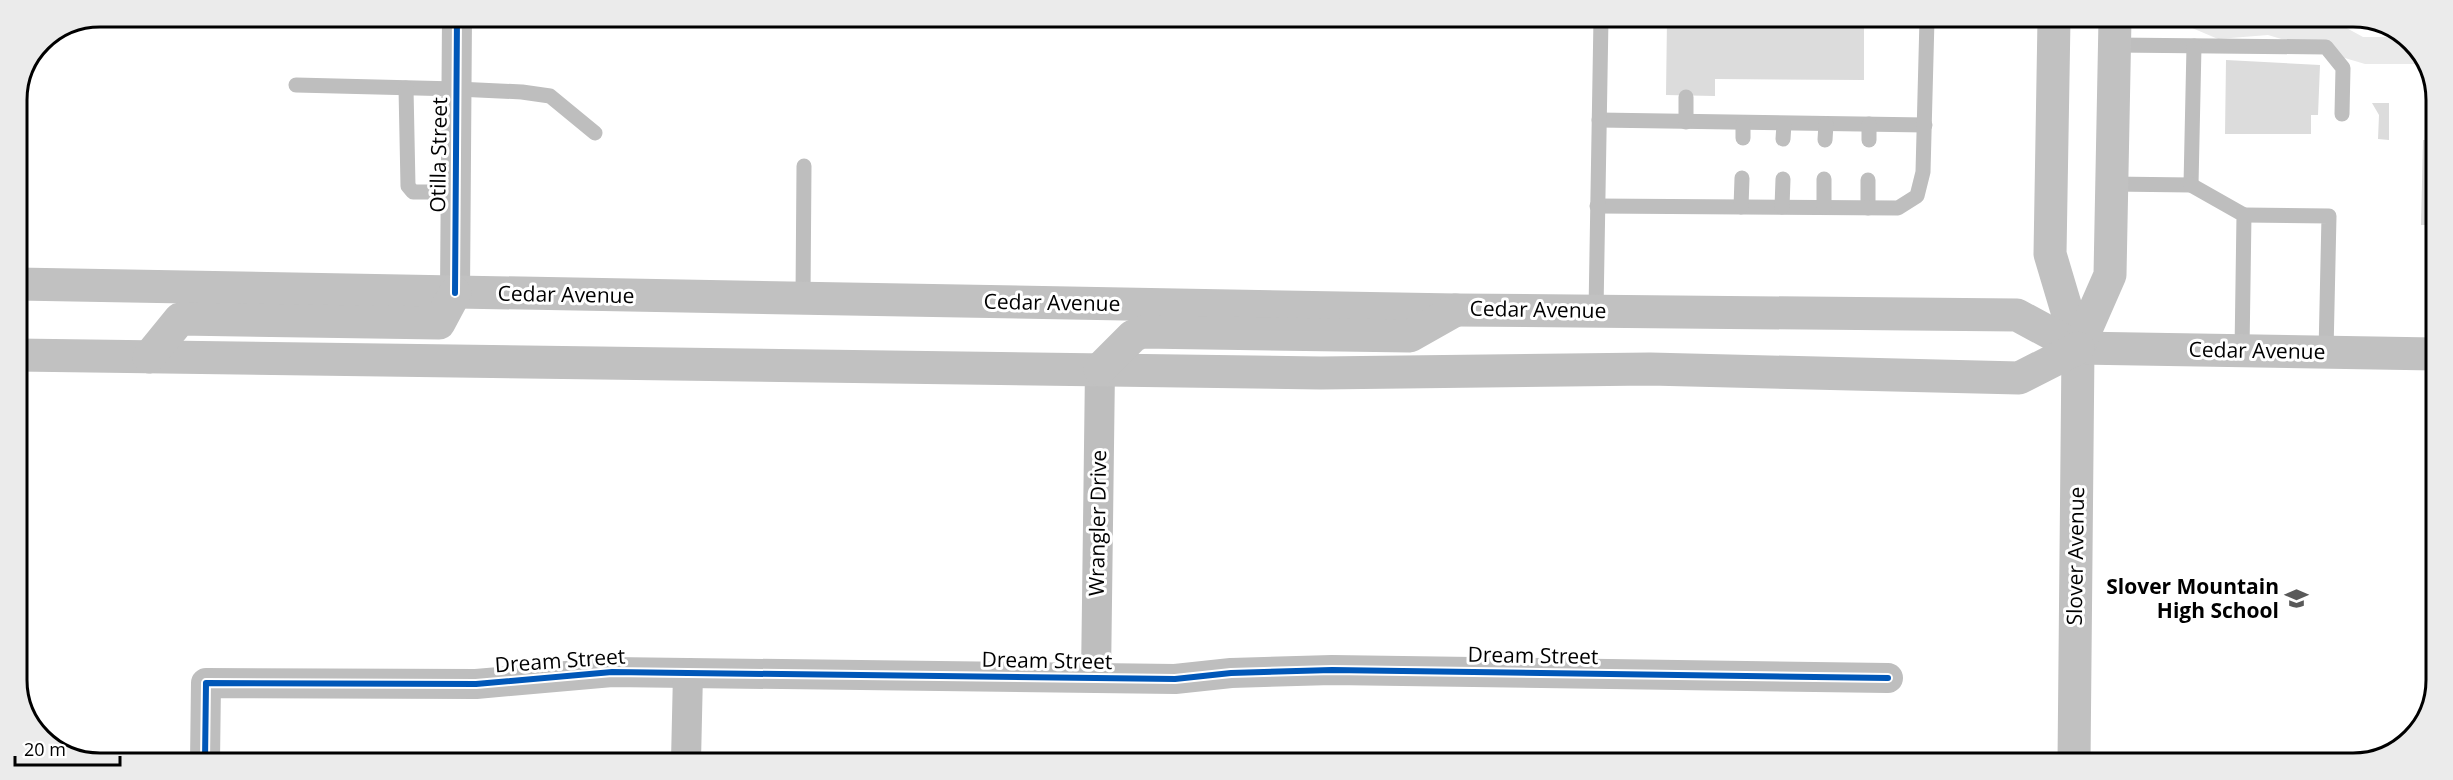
<svg xmlns="http://www.w3.org/2000/svg" width="2453" height="780" viewBox="0 0 2453 780" font-family="'Open Sans',sans-serif">
<style>
.green{fill:#eaeaea}
.building{fill:#dcdcdc}
.lines{fill:none;stroke-linecap:round;stroke-linejoin:round}
.lane{stroke:#bebebe;stroke-width:15}
.street{stroke:#bebebe;stroke-width:30}
.secondary{stroke:#c1c1c1;stroke-width:33}
.cycleway-casing{stroke:#fff;stroke-width:10}
.cycleway{stroke:#0057b8;stroke-width:6}
.labels{text-anchor:middle;stroke-width:6;stroke-linejoin:round;paint-order:stroke}
.street-label{font-size:21px;fill:#000;stroke:#fff}
.poi-label{font-size:21px;font-weight:bold;fill:#000;stroke:#fff;text-anchor:end}
.rim{fill:none;stroke:#000;stroke-width:3}
</style>
<rect width="100%" height="100%" fill="#fff"/>
<!-- green -->
<path class="green" d="M2171,19H2330L2363,37H2401L2419,49L2425,64H2365L2268,35L2218,39Z"/>
<!-- building -->
<g class="building">
<path d="M1667,19H1864V80L1715,79V96L1666,95Z"/>
<path d="M2226,60L2320,65L2318,115H2311V134H2225Z"/>
<path d="M2372,103H2389V140L2378,139L2379,115Z"/>
<path d="M2423,140H2436V225H2421Z"/>
</g>
<g class="lines">
<!-- lane -->
<g class="lane">
<path d="M2115,45L2326,47L2343,68L2342,114"/>
<path d="M296,85L457,89L522,92L550,96L595,133"/>
<path d="M406,88L408,186L413,192H455"/>
<path d="M1599,120L1925,125"/>
<path d="M1686,122V97"/>
<path d="M1743,138V123"/>
<path d="M1783,139L1784,124"/>
<path d="M1825,140L1826,124"/>
<path d="M1869,140V124"/>
<path d="M1868,180V208"/>
<path d="M2112,184L2191,185L2194,46"/>
<path d="M2191,185L2244,215L2242,351"/>
<path d="M1597,206L1898,208L1917,196L1923,172L1927,19"/>
<path d="M1741,207L1742,178"/>
<path d="M1782,207L1783,179"/>
<path d="M1824,207V179"/>
<path d="M2244,215L2329,216L2326,352"/>
<path d="M803,298L804,166"/>
<path d="M1596,311L1601,18"/>
</g>
<!-- street -->
<g class="street">
<path d="M455,293L457,17"/>
<path d="M1096,678L1100,369"/>
<path d="M205,761L206,683L476,684L612,672L1175,679L1231,673L1332,670L1888,678"/>
<path d="M686,761L688,673"/>
</g>
<!-- secondary -->
<g class="secondary">
<path d="M2054,19L2050,254L2078,348L2074,763"/>
<path d="M17,284L1456,310L2017,315L2078,348L2435,354"/>
<path d="M2078,348L2110,275L2115,19"/>
<path d="M17,355L1321,373L1650,369L2019,378L2078,348"/>
<path d="M149,357L180,319L439,323L455,293"/>
<path d="M1100,369L1133,336L1142,332L1410,336L1456,310"/>
</g>
<defs>
<g id="cycleway">
<path d="M455,293L457,17"/>
<path d="M205,761L206,683L476,684L612,672L1175,679L1231,673L1332,670L1888,678"/>
</g>
</defs>
<!-- cycleway casing -->
<use href="#cycleway" class="cycleway-casing"/>
<!-- cycleway -->
<use href="#cycleway" class="cycleway"/>
</g>
<!-- icons -->
<defs>
<symbol id="school-bare" viewBox="-9 -9 18 18"><path d="M0-5L7-2L0 1L-7-2ZM-4 1L0 2.5L4 1V4Q0 6-4 4Z" fill="#595959" stroke="#fff" stroke-width="2.5" paint-order="stroke"/></symbol>
</defs>
<g fill-rule="evenodd">
<use href="#school-bare" x="2280" y="582" width="33" height="33"/>
</g>
<g class="labels">
<!-- street labels -->
<g class="street-label">
<text transform="translate(439 155) rotate(-89)" y="7">Otilla Street</text>
<text transform="translate(566 295) rotate(1)" y="7">Cedar Avenue</text>
<text transform="translate(1052 303) rotate(1)" y="7">Cedar Avenue</text>
<text transform="translate(1538 310) rotate(1)" y="7">Cedar Avenue</text>
<text transform="translate(2257 351) rotate(1)" y="7">Cedar Avenue</text>
<text transform="translate(1098 523) rotate(-89)" y="7">Wrangler Drive</text>
<text transform="translate(2076 556) rotate(-89)" y="7">Slover Avenue</text>
<text transform="translate(1533 656) rotate(1)" y="7">Dream Street</text>
<text transform="translate(560 661) rotate(-4)" y="7">Dream Street</text>
<text transform="translate(1047 661) rotate(1)" y="7">Dream Street</text>
</g>
<!-- poi labels -->
<g class="poi-label">
<text x="2279" y="594">Slover Mountain<tspan x="2279" dy="24">High School</tspan></text>
</g>
</g>
<!-- crop -->
<path d="M0 0H2453V780H0ZM100 27H2353A73 73 0 0 1 2426 100V680A73 73 0 0 1 2353 753H100A73 73 0 0 1 27 680V100A73 73 0 0 1 100 27Z" fill="#ebebeb" fill-rule="evenodd"/>
<path class="rim" d="M100 27H2353A73 73 0 0 1 2426 100V680A73 73 0 0 1 2353 753H100A73 73 0 0 1 27 680V100A73 73 0 0 1 100 27Z"/>
<!-- scale -->
<path d="M15 756v9h105v-9" fill="none" stroke="#000000" stroke-width="3"/>
<text x="24" y="756" font-size="18" fill="#000000" stroke="#ffffff" stroke-width="4.5" paint-order="stroke">20 m</text>
</svg>
